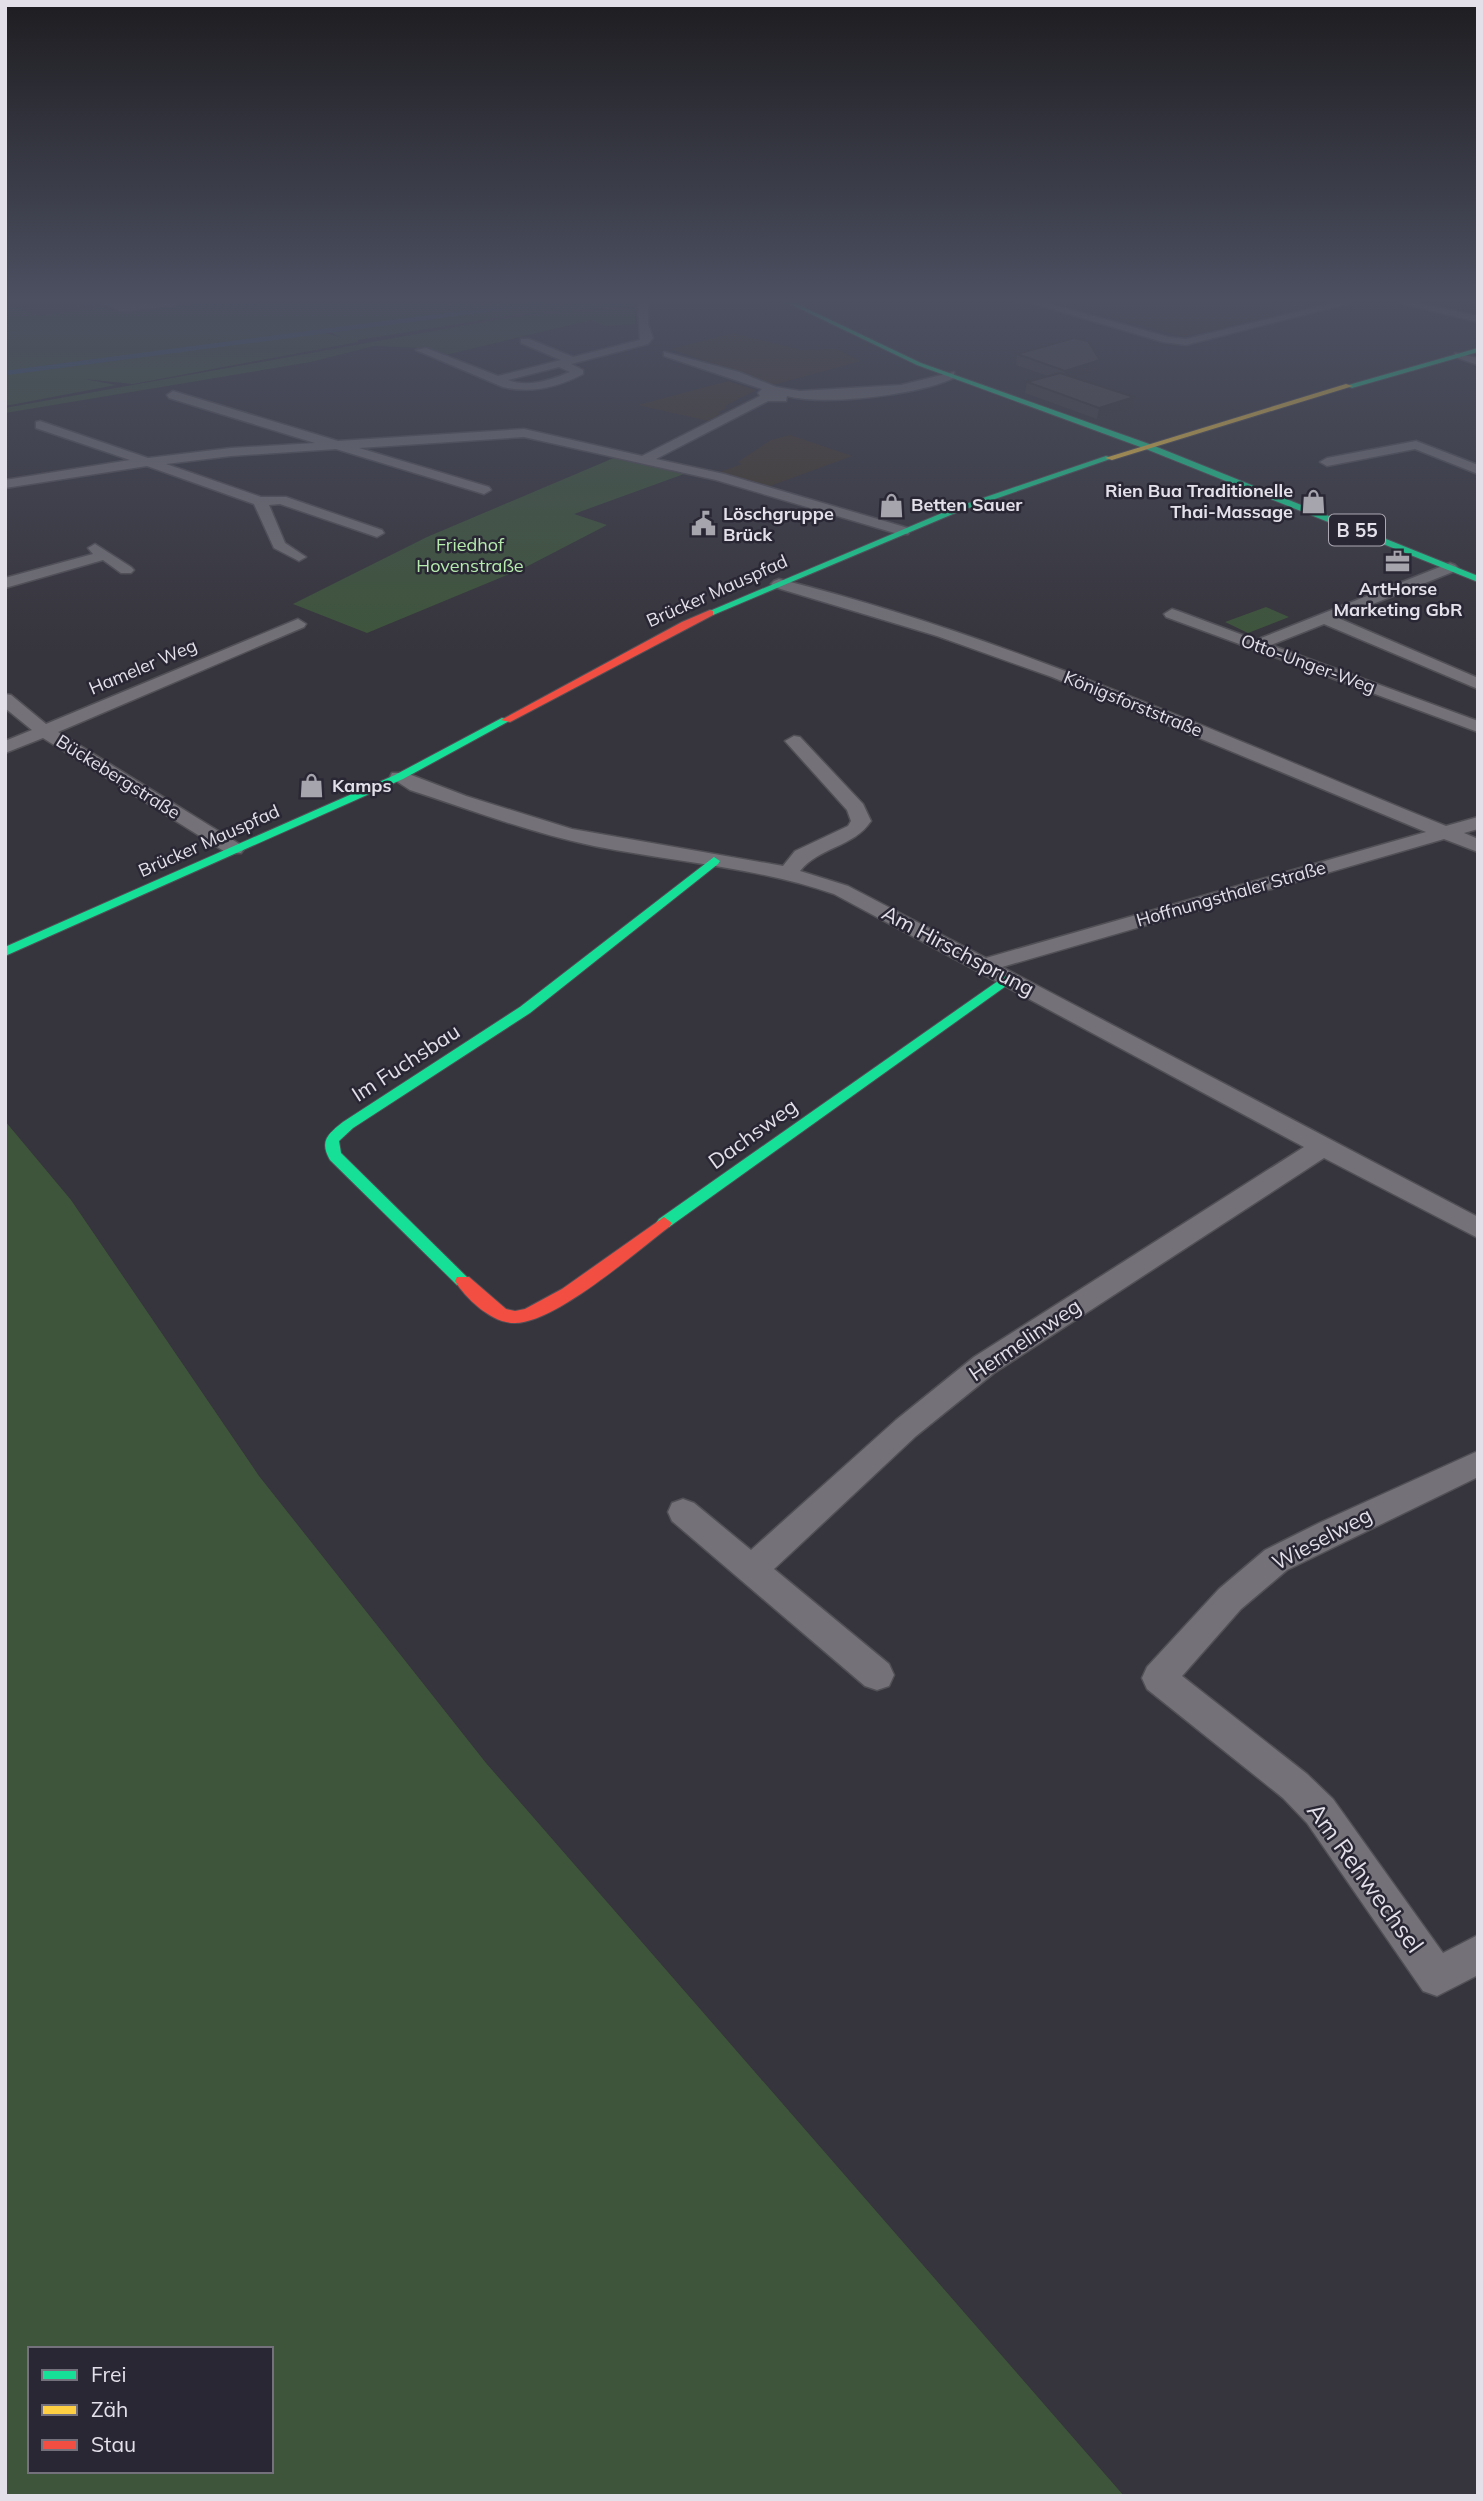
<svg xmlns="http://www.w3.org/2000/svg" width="1483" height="2501" viewBox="0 0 1483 2501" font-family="Mulish,sans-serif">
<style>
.education{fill:#42382c}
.green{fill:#3e553b;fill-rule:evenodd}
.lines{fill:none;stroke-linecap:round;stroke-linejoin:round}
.stream{stroke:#355675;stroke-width:4.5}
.street-casing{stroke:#525057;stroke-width:3}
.fast-casing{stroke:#525057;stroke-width:2}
.slow-casing{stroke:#525057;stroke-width:2}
.jam-casing{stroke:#525057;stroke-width:2}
.street{fill:#747278;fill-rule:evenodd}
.fast{fill:#16e098;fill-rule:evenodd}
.slow{fill:#ffcf43;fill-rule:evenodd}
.jam{fill:#f24e42;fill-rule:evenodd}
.wall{fill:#433f43}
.shaded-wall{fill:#373337}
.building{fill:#4e494e;stroke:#373337;stroke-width:2}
.labels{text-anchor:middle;stroke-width:5;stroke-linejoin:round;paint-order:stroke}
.far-poi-label{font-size:18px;font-weight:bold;fill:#e3e0ea;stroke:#2a2734;text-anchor:start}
.far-park-label{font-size:18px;fill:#b5ebad;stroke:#2a2734}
.far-street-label{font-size:18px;fill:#e3e0ea;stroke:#2a2734}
.shield{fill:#2a2734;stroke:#aca8b3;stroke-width:2}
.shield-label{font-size:19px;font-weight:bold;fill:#e3e0ea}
.street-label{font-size:21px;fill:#e3e0ea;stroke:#2a2734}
.near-street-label{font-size:24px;fill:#e3e0ea;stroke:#2a2734}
</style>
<rect width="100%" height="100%" fill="#36343c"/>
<!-- education -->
<g class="education">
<path d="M1057,303H1324L1326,304L1184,337L1096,313H1086Z"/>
<path d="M733,333L801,350L836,349L861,361L773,385L671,349Z"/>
<path d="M728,381L756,390L725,406L727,408L718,412L721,414L708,421L638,405Z"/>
<path d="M790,435L852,456L770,486L720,472L742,464L738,462L771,440Z"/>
</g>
<!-- green -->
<g class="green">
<path d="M207,303H531L273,337L264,341L323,332L342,338L329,331L541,303H634L635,306L514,315L358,340V342L133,384L84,379L116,385L5,406V304L39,316L100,307L126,313Z"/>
<path d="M635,308V324L606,326L591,320L441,356L421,348L374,346L311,362L5,413V408L500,319L546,313Z"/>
<path d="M616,457L684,474L574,514L607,525L524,568L367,633L293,604L427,537Z"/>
<path d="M1266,607L1289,617L1248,633L1225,622Z"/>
<path d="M5,1121L71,1200L259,1476L486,1763L1124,2496H5ZM30,2349H271V2471H30Z"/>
</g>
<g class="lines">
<!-- stream -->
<path class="stream" d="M5,373L539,303"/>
<defs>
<g id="street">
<path d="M102,303H179L174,306L122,311Z"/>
<path d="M638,303H648V324L653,338L648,344L571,364L583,370V374C558,387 531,394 503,387L416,350L426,348L498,376L561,360L521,343V339H529L573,357L640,340ZM559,367L570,372C551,380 528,388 508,380Z"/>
<path d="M1032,303H1047L1168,337L1186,339L1333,303H1350L1186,345L1163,342Z"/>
<path d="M1400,303H1418L1478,316V322Z"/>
<path d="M664,352L739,372L776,387L800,391L901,385L954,372V378C918,395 826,406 787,396L786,401H768L656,459L724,474L908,528L910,531L908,534H898L716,480L524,437L359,448L489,487L491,490L484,494L336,449L231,456L166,464L261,497H286L382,530L384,533L377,537L280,504L269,505L285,543L306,557L299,561L274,548L254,504L147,466L5,488V480L130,460L36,428V422L40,421L148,458L231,448L315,443L169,398L167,395L173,391L338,441L524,429L642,456L760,396L758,393L762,389L664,356Z"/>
<path d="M1455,353L1478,358V365L1455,357Z"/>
<path d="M1416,441L1478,465V474L1415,449L1327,466L1320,462L1327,458Z"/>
<path d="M95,544L131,567L134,570L131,573H121L103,560L5,588V578L93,554L88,548Z"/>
<path d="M1450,563L1455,565L1458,568L1455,571L1338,618L1478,678V689L1324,624L1271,645L1478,721V732L1166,617L1164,614L1172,609L1178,611L1256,640Z"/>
<path d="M779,579C1010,637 1226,737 1446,826L1478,817V829L1464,833L1478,839V852L1444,839L1002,967L1478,1217V1238L1324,1158L994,1373L916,1436L774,1569L889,1664L894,1675L889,1686L877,1690L865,1686L672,1521L668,1512L672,1503L683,1499L694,1503L751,1550L896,1420L974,1357L1304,1147L834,894C756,867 674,862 594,846C531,833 471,810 410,790L390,777L392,773H406L466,796L572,829L783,866L795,851L848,826L851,821L847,810L785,741L794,736L800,737L863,804L871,821C854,847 819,847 800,871L848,886L986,958L1426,832L1052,677L937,636L774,587L771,584L774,581Z"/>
<path d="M298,619L306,624L304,627L58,732L241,845L244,849L241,853H227L43,738L5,753V741L32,730L5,708V694L11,695L46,724Z"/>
<path d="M1478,1451V1477L1287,1570L1241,1609L1182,1676L1307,1774L1333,1799L1443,1953L1478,1935V1975L1437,1996L1423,1991L1307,1823L1283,1798L1147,1689L1142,1678L1147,1667L1219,1589L1265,1550L1319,1523Z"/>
</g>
<g id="fast">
<path d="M788,303H795L921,363L1152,445L1478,576V582L1146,449L917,365Z"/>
<path d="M1478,348V352L1352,388L1345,386Z"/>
<path d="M1106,456L1113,458L960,511L713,615L705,613L954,508Z"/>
<path d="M502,718L511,720L403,779L5,956V947L395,775Z"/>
<path d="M714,857L720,861L718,864L530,1013L353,1128L339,1141L341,1153L471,1281L469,1285H457L330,1160C319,1141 328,1134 343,1122L520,1007Z"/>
<path d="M1008,974L1013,975V981L669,1227H659L656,1223L659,1219Z"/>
</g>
<path id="slow" d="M1346,384L1353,386L1112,460L1105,458Z"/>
<g id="jam">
<path d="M710,610L713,611V615L510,722L501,720L682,622Z"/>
<path d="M664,1217L672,1223L669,1227C636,1252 555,1323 515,1323C493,1324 466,1299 455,1281L457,1277H469L506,1309L515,1311L525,1309L562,1289Z"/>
</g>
</defs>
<!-- street casing -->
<use href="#street" class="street-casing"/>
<!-- fast casing -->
<use href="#fast" class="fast-casing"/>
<!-- slow casing -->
<use href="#slow" class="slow-casing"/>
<!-- jam casing -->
<use href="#jam" class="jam-casing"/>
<!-- street -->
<use href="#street" class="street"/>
<!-- fast -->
<use href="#fast" class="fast"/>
<!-- slow -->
<use href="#slow" class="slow"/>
<!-- jam -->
<use href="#jam" class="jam"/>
</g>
<!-- wall -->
<path class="wall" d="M1017,354L1099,370L1075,378L1132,408L1097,419L1025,393L1027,382L1048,376L1016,365Z"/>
<!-- shaded-wall -->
<g class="shaded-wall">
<path d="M1100,360L1099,370L1063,382L1065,371Z"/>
<path d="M1134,397L1132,408L1097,419L1099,408Z"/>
</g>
<!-- building -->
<g class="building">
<path d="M1074,338L1088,341L1100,360L1065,371L1017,354Z"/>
<path d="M1060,373L1134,397L1099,408L1027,382Z"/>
</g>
<!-- sky -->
<linearGradient id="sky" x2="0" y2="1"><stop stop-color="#1e1d21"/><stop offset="0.46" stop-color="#4c5061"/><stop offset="1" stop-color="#4c5061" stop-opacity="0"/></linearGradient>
<rect width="1483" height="653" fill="url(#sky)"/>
<!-- icons -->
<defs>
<symbol id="shop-bare" viewBox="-9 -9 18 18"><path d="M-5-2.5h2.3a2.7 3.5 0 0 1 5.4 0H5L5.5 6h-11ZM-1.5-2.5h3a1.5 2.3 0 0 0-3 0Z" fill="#a6a4ad" stroke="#2a2734" stroke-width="2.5" paint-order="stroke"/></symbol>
<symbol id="civic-bare" viewBox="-9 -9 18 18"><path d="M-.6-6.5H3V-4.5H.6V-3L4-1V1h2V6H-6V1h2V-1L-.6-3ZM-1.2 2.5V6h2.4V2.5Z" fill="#a6a4ad" stroke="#2a2734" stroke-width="2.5" paint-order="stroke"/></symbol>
<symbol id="office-bare" viewBox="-9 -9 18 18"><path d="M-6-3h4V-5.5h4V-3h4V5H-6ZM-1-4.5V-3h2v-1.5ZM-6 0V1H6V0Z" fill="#a6a4ad" stroke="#2a2734" stroke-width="2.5" paint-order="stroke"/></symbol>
</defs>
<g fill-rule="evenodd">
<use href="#shop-bare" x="1296" y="484" width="35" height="35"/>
<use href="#shop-bare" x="874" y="488" width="35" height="35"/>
<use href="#civic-bare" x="686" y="506" width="35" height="35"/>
<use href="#office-bare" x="1380" y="544" width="35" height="35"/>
<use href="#shop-bare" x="294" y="768" width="35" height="35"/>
</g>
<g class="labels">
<!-- far-poi labels -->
<g class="far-poi-label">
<text x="1293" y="497" text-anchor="end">Rien Bua Traditionelle<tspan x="1293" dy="21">Thai-Massage</tspan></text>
<text x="911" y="511">Betten Sauer</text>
<text x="723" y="520">Löschgruppe<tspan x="723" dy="21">Brück</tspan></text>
<text x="1398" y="595" text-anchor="middle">ArtHorse<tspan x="1398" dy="21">Marketing GbR</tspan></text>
<text x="332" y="792">Kamps</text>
</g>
<!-- far-park labels -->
<g class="far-park-label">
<text x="470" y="551">Friedhof<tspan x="470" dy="21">Hovenstraße</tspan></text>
</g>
<!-- far-street labels -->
<g class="far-street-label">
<text transform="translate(717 591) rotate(-24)" y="6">Brücker Mauspfad</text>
<text transform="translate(1308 664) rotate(20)" y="6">Otto-Unger-Weg</text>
<text transform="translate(143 667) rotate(-23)" y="6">Hameler Weg</text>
<text transform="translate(1133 704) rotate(22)" y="6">Königsforststraße</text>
<text transform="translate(118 777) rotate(32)" y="6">Bückebergstraße</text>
<text transform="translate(209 841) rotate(-24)" y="6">Brücker Mauspfad</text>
<text transform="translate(1231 894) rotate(-16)" y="6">Hoffnungsthaler Straße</text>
</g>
<!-- shield labels -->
<rect class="shield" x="1329" y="514.5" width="56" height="31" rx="5"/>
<g class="shield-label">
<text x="1357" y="537">B 55</text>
</g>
<!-- street labels -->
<g class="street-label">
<text transform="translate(958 951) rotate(28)" y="7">Am Hirschsprung</text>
<text transform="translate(406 1063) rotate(-33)" y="7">Im Fuchsbau</text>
<text transform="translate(753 1134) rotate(-36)" y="7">Dachsweg</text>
<text transform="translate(1025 1340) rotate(-34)" y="7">Hermelinweg</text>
<text transform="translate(1322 1539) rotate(-28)" y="7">Wieselweg</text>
</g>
<!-- near-street labels -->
<g class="near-street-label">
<text transform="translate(1365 1878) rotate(54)" y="8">Am Rehwechsel</text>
</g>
</g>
<!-- border -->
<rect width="1483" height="2501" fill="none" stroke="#e3e0ea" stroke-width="14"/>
<!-- legend -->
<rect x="28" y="2347" width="245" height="126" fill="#2a2734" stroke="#74717d" stroke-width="2"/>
<rect x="42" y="2370" width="35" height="10" fill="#16e098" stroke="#74717d" stroke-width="2"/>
<text x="91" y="2382" font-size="21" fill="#e3e0ea">Frei</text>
<rect x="42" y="2405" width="35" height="10" fill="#ffcf43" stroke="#74717d" stroke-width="2"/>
<text x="91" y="2417" font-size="21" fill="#e3e0ea">Zäh</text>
<rect x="42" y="2440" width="35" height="10" fill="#f24e42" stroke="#74717d" stroke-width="2"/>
<text x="91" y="2452" font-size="21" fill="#e3e0ea">Stau</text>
</svg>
